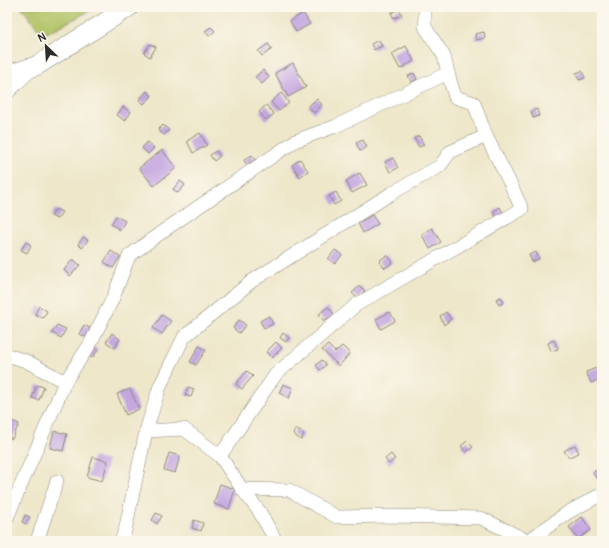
<svg xmlns="http://www.w3.org/2000/svg" width="609" height="548" viewBox="0 0 609 548" font-family="Pangolin,sans-serif">
<style>
.green{fill:#b1c265;stroke:#6e7648}
.building{fill:#c4a6e1}
.lines{fill:none;stroke-linecap:round;stroke-linejoin:round}
.street-casing{stroke:#8c897a;stroke-width:14}
.secondary-casing{stroke:#8c897a;stroke-width:20}
.street{stroke:#fff;stroke-width:13}
.secondary{stroke:#fff;stroke-width:19}
</style>
<rect width="100%" height="100%" fill="#fbf7ec"/>
<filter id="ink" filterUnits="userSpaceOnUse"><feTurbulence type="fractalNoise" baseFrequency=".025" numOctaves="2"/><feDisplacementMap in="SourceGraphic" scale="8" xChannelSelector="R" yChannelSelector="G"/><feConvolveMatrix kernelMatrix="1 2 1 2 8 2 1 2 1" color-interpolation-filters="sRGB"/></filter>
<filter id="wash" filterUnits="userSpaceOnUse"><feTurbulence type="fractalNoise" baseFrequency=".012" numOctaves="4" result="noise"/><feDisplacementMap in="SourceGraphic" scale="16" xChannelSelector="R" yChannelSelector="G"/><feGaussianBlur stdDeviation="0.9" result="paint"/><feColorMatrix in="noise" values="0 0 0 0 0 0 0 0 0 0 0 0 0 0 0 0 0 1.4 0 .05"/><feComposite in="paint" operator="in"/></filter>
<g filter="url(#wash)">
<rect width="100%" height="100%" fill="#eee7ca"/>
<!-- green -->
<path class="green" d="M21,7H97L43,35Z"/>
<g id="blocks">
<!-- building -->
<g class="building">
<path d="M399,9L402,15L394,18L391,13Z"/>
<path d="M303,13L310,24L296,32L290,21Z"/>
<path d="M211,27L215,31L209,36L205,31Z"/>
<path d="M484,32L485,38L476,40L475,34Z"/>
<path d="M379,40L382,46L374,50L371,44Z"/>
<path d="M150,44L156,47L150,57L144,53Z"/>
<path d="M268,44L272,49L262,56L258,51Z"/>
<path d="M406,46L414,61L400,69L392,54Z"/>
<path d="M293,63L306,87L288,97L275,73Z"/>
<path d="M263,70L269,77L262,84L255,77Z"/>
<path d="M582,71L585,78L579,80L576,73Z"/>
<path d="M414,73L417,79L412,82L408,76Z"/>
<path d="M147,91L152,96L144,104L139,100Z"/>
<path d="M281,93L289,103L279,111L271,102Z"/>
<path d="M317,99L322,105L314,113L308,106Z"/>
<path d="M266,105L274,114L266,120L259,112Z"/>
<path d="M123,107L131,112L125,121L117,115Z"/>
<path d="M537,109L539,116L533,118L531,111Z"/>
<path d="M163,125L169,130L164,135L158,130Z"/>
<path d="M200,133L207,145L193,153L187,141Z"/>
<path d="M419,136L424,145L419,147L414,138Z"/>
<path d="M363,140L367,147L360,151L356,143Z"/>
<path d="M147,142L154,148L148,154L142,148Z"/>
<path d="M162,150L176,168L154,186L139,168Z"/>
<path d="M216,151L220,156L214,161L210,155Z"/>
<path d="M252,155L255,160L247,165L244,160Z"/>
<path d="M393,158L398,168L390,172L385,162Z"/>
<path d="M300,159L308,171L300,177L292,165Z"/>
<path d="M360,173L367,185L352,193L346,181Z"/>
<path d="M180,181L185,185L178,193L173,189Z"/>
<path d="M336,192L341,201L334,205L329,196Z"/>
<path d="M500,207L504,215L497,219L493,212Z"/>
<path d="M55,209L62,212L57,219L51,216Z"/>
<path d="M372,215L378,224L363,233L358,223Z"/>
<path d="M116,216L125,221L120,230L111,224Z"/>
<path d="M432,228L441,242L430,249L422,235Z"/>
<path d="M83,237L88,240L82,248L78,244Z"/>
<path d="M26,242L31,245L27,253L21,250Z"/>
<path d="M335,250L342,255L335,264L328,259Z"/>
<path d="M111,251L120,257L113,268L104,262Z"/>
<path d="M536,252L539,259L532,262L529,255Z"/>
<path d="M387,255L393,262L385,268L379,261Z"/>
<path d="M73,259L80,265L70,276L64,270Z"/>
<path d="M360,286L365,291L357,298L352,293Z"/>
<path d="M501,297L504,302L499,305L496,299Z"/>
<path d="M39,306L47,311L43,318L35,314Z"/>
<path d="M328,307L334,314L324,321L319,314Z"/>
<path d="M390,312L395,321L381,329L376,319Z"/>
<path d="M446,312L451,319L444,325L440,316Z"/>
<path d="M162,315L171,321L162,334L153,328Z"/>
<path d="M269,316L273,324L264,328L260,321Z"/>
<path d="M239,320L246,325L239,333L233,328Z"/>
<path d="M57,325L66,329L61,338L52,333Z"/>
<path d="M84,325L90,328L86,337L79,334Z"/>
<path d="M112,333L120,339L115,348L106,342Z"/>
<path d="M283,333L289,338L286,342L280,338Z"/>
<path d="M554,340L558,349L551,351L548,343Z"/>
<path d="M276,342L282,348L272,358L266,352Z"/>
<path d="M328,345L335,352L342,346L350,353L339,366L322,350Z"/>
<path d="M199,346L206,350L196,365L190,362Z"/>
<path d="M94,347L98,350L92,358L87,354Z"/>
<path d="M322,360L326,365L320,370L316,365Z"/>
<path d="M599,367L602,378L591,383L586,372Z"/>
<path d="M247,371L253,376L242,389L236,384Z"/>
<path d="M283,384L293,388L289,398L279,393Z"/>
<path d="M37,385L44,387L39,400L32,398Z"/>
<path d="M188,387L194,389L191,397L185,395Z"/>
<path d="M130,389L139,409L126,415L117,394Z"/>
<path d="M12,421L19,424L12,439L7,436V431Z"/>
<path d="M296,429L304,434L301,440L293,434Z"/>
<path d="M54,431L67,434L63,451L50,448Z"/>
<path d="M467,441L473,447L466,452L461,446Z"/>
<path d="M575,445L579,453L569,457L564,451Z"/>
<path d="M169,453L180,456L175,473L164,470Z"/>
<path d="M391,454L395,459L389,464L385,459Z"/>
<path d="M93,457L108,461L102,481L87,477Z"/>
<path d="M600,469L602,475L596,478L593,472Z"/>
<path d="M220,484L235,489L229,509L214,504Z"/>
<path d="M156,513L162,516L157,524L152,520Z"/>
<path d="M25,515L30,517L26,524L22,522Z"/>
<path d="M582,517L591,530L578,539L569,527Z"/>
<path d="M194,520L203,523L201,531L192,528Z"/>
</g>
</g>
</g>
<g filter="url(#ink)">
<use href="#blocks" fill-opacity="0" stroke="#8c897a" stroke-width="1"/>
<g class="lines">
<defs>
<g id="street">
<path d="M7,93L31,70"/>
<path d="M7,355L26,361L65,382"/>
<path d="M146,431L184,429L220,456L242,489L289,490L337,517L391,516L481,518L528,541L567,513L602,494"/>
<path d="M220,456L276,374L356,305L522,209L510,183L486,136L474,103L455,97L448,73"/>
<path d="M242,489L259,511L276,541"/>
<path d="M7,518L65,382L90,344L113,298L129,256L166,229L295,141L336,126L448,73L444,56L425,27V7"/>
<path d="M37,541L57,481"/>
<path d="M121,541L125,531L146,431L160,386L184,337L252,281L392,193L440,166L450,152L486,136"/>
</g>
<path id="secondary" d="M7,75L36,66L129,7"/>
</defs>
<!-- street casing -->
<use href="#street" class="street-casing"/>
<!-- secondary casing -->
<use href="#secondary" class="secondary-casing"/>
<!-- street -->
<use href="#street" class="street"/>
<!-- secondary -->
<use href="#secondary" class="secondary"/>
</g>
</g>
<!-- margin -->
<rect width="609" height="548" fill="none" stroke="#fbf7ec" stroke-width="24"/>
<!-- north arrow -->
<g transform="translate(46 46) rotate(335)" stroke="#fbf7ec" stroke-width="3" paint-order="stroke">
<path d="M0-3L7 15L0 10L-7 15Z" fill="#2b2b2b"/>
<text y="-6" font-size="11" font-weight="bold" text-anchor="middle" fill="#2b2b2b">N</text>
</g>
</svg>
